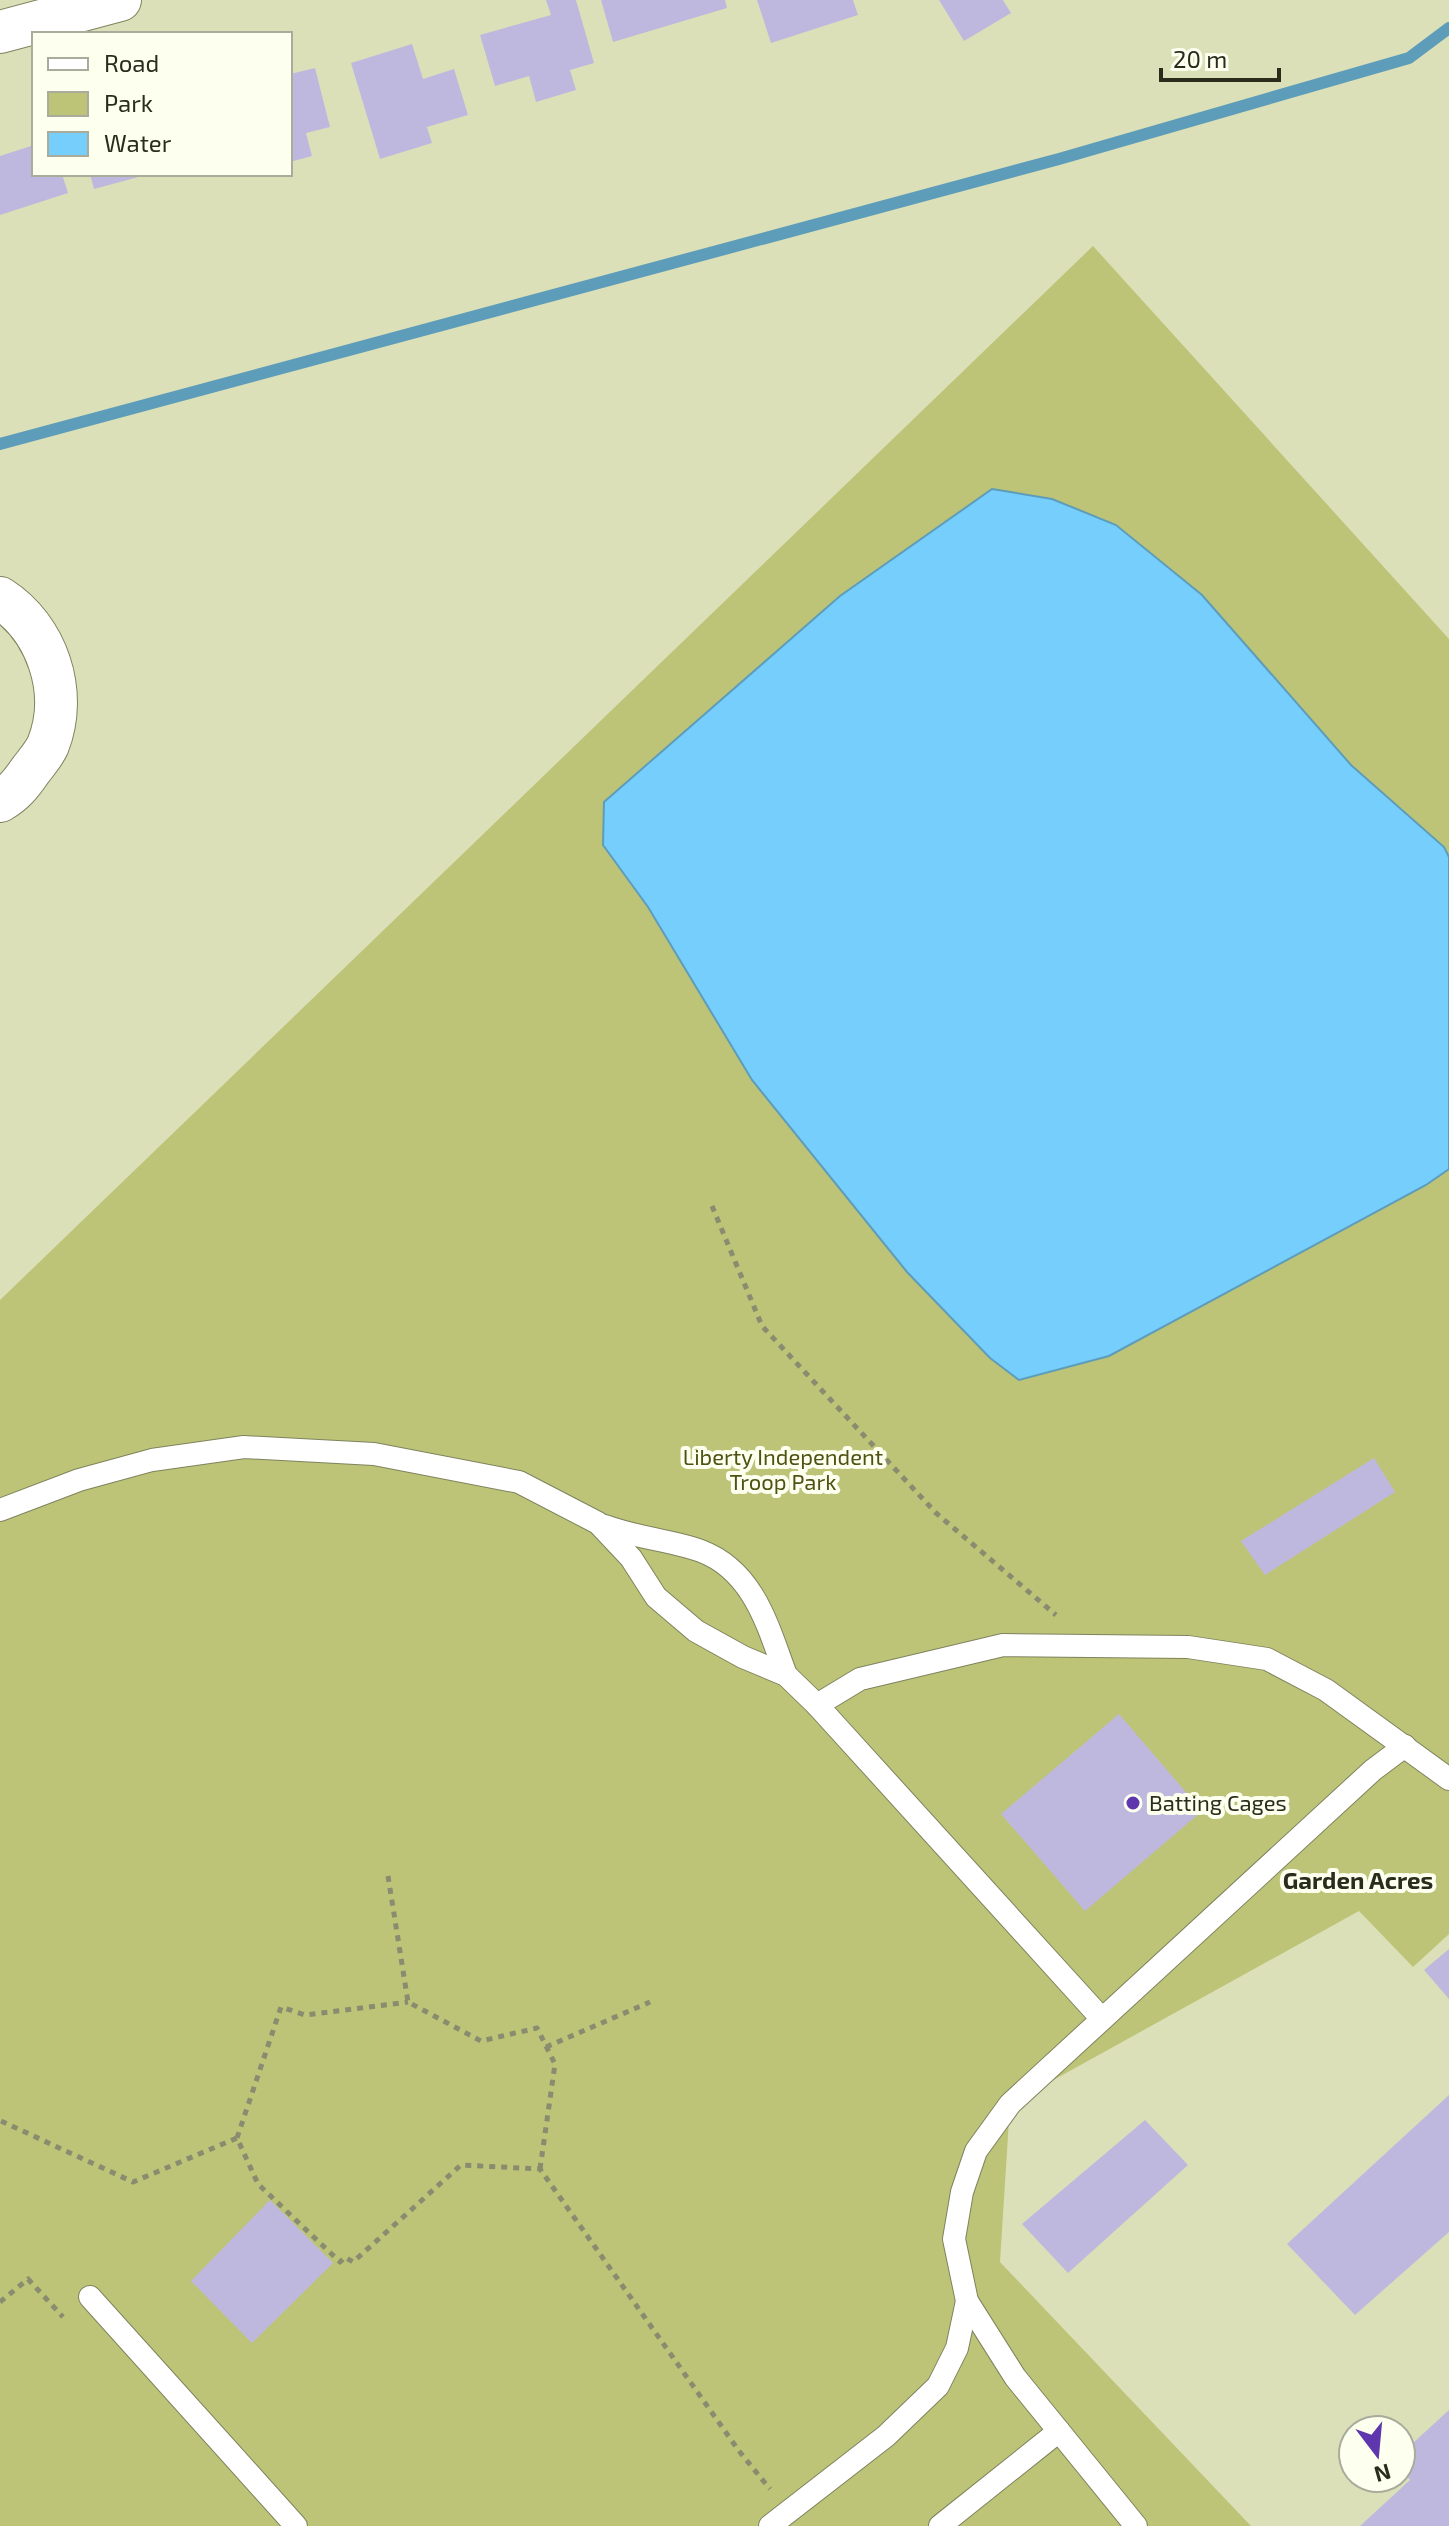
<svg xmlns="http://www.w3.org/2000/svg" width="1449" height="2526" viewBox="0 0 1449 2526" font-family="'Exo 2',sans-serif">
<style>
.green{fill:#bdc477}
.water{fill:#75cefc;stroke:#5e9db9;stroke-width:2}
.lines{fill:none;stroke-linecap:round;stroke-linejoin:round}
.stream{stroke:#5e9db9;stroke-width:12}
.building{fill:#bfb8de}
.service-casing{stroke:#7f835e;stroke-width:24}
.minor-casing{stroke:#7f835e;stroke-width:44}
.path{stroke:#898c6f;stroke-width:5;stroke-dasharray:6 6;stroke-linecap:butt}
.service{stroke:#fff;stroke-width:22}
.minor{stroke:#fff;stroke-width:42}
.poi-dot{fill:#5e36ae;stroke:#fdffef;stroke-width:3}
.labels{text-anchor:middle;stroke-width:8;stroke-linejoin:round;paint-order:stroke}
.park-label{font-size:22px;fill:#4e5213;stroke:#fdffef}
.poi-label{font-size:22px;fill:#2a2c1c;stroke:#fdffef;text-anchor:start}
.neighbourhood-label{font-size:24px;font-weight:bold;fill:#2a2c1c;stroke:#fdffef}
</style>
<rect width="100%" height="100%" fill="#dce0b9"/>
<!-- green -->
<path class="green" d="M1093,246L1449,639V1934L1413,1967L1359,1911L1010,2104L1000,2262L1251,2526H0V1300Z"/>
<!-- water -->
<path class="water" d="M992,489L1052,499L1116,525L1202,595L1351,765L1444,847L1449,857V1169L1426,1185L1109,1356L1019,1380L990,1358L907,1272L752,1080L648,907L603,845L604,802L840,596Z"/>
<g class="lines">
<!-- stream -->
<path class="stream" d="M0,444L1059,159L1409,58L1449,28"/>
</g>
<!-- building -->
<g class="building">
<path d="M546,0H576L594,63L570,70L576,90L536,102L529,76L495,86L480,35L551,15Z"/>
<path d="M601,0H725L727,8L613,42Z"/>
<path d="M757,0H853L858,15L771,43Z"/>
<path d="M939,0H1003L1011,13L964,41Z"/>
<path d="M412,44L423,79L454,69L468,115L427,127L432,143L380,159L351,63Z"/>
<path d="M315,68L330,127L306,133L312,156L290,162V74Z"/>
<path d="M34,145V174H62L68,193L0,215V156Z"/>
<path d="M90,174H146V175L94,189Z"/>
<path d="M1374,1458L1395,1492L1265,1575L1241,1541Z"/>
<path d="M1119,1714L1202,1811L1085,1911L1001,1814Z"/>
<path d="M1449,1949V1999L1424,1970Z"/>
<path d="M1449,2095V2232L1355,2315L1287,2244Z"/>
<path d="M1145,2120L1188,2165L1068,2273L1022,2224Z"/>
<path d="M270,2200L333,2263L252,2343L191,2281Z"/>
<path d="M1449,2410V2526H1360L1410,2480L1401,2468V2454Z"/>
</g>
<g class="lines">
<defs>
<g id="service">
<path d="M0,1510L79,1480L152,1460L244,1447L374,1454L519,1482L598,1523L631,1558L656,1597L696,1631L743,1657L786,1675L817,1705L1102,2019"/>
<path d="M605,1526C637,1538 670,1540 701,1551C754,1571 768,1627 786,1675"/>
<path d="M817,1705L860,1679L1003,1645L1188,1647L1267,1659L1326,1690L1449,1779"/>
<path d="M90,2297L296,2526"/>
<path d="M770,2526L886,2436L938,2386L957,2348L967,2301"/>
<path d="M940,2526L1059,2431"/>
<path d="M1136,2526L1015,2377L967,2301L954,2239L962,2192L976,2151L1010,2104L1373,1770L1405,1746"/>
</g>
<g id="minor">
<path d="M0,32L120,0"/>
<path d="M0,598C47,628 69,692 48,745C44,754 36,763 30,771C21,784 14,793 0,801"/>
</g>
</defs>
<!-- service casing -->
<use href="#service" class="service-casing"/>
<!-- minor casing -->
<use href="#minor" class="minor-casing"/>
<!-- path -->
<g class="path">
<path d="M712,1206L762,1326L936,1513L1056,1615"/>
<path d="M388,1876L408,2002L481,2041L537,2028L555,2064L540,2169"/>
<path d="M546,2047L650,2002"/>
<path d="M1,2121L133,2182L237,2138L258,2184L340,2262L345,2257L353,2262L461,2165L540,2169L739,2451L770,2489"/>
<path d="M237,2138L281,2007L305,2015L408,2002"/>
<path d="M0,2302L28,2279L63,2317"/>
</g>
<!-- service -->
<use href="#service" class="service"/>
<!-- minor -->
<use href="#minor" class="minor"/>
</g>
<!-- markers -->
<circle class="poi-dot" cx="1133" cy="1803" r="8"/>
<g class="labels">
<!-- park labels -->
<g class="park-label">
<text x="783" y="1465">Liberty Independent<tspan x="783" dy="25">Troop Park</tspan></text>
</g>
<!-- poi labels -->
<g class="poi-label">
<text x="1149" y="1811">Batting Cages</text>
</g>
<!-- neighbourhood labels -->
<g class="neighbourhood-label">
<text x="1358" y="1889">Garden Acres</text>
</g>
</g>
<!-- legend -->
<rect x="32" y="32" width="260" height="144" fill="#fdffef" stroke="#a9ab9b" stroke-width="2"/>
<rect x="48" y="58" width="40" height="12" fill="#ffffff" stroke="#a9ab9b" stroke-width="2"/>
<text x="104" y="72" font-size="24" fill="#2a2c1c">Road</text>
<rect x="48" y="92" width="40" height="24" fill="#bdc477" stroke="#a9ab9b" stroke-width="2"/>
<text x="104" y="112" font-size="24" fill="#2a2c1c">Park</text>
<rect x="48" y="132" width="40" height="24" fill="#75cefc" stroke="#a9ab9b" stroke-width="2"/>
<text x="104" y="152" font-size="24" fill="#2a2c1c">Water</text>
<!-- north arrow -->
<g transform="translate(1377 2454) rotate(164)"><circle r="38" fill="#fdffef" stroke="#a9ab9b" stroke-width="2"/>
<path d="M0-6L14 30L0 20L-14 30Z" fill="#5e36ae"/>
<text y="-12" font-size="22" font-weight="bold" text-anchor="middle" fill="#2a2c1c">N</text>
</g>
<!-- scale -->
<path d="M1161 68v12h118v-12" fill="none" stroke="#2a2c1c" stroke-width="4"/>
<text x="1173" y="68" font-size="24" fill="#2a2c1c" stroke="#fdffef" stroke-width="6" paint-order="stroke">20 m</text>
</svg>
